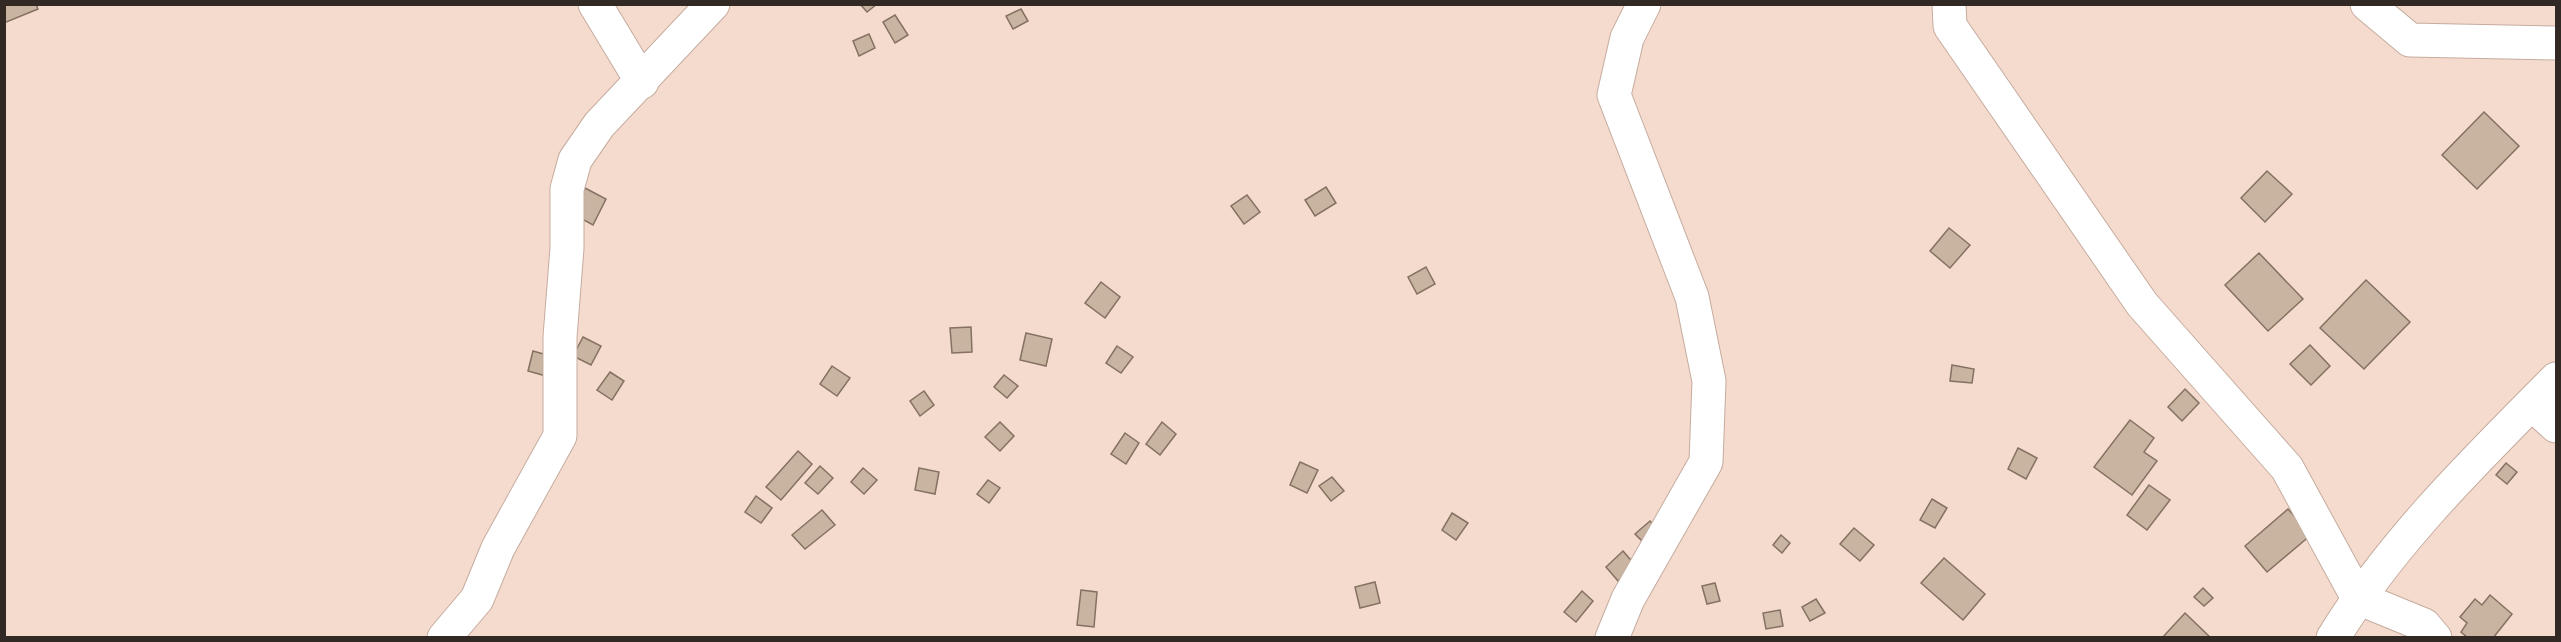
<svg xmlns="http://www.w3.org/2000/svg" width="2561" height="642" viewBox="0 0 2561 642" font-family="'Libre Baskerville',serif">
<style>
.building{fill:#c9b4a2;stroke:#857161;stroke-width:1.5}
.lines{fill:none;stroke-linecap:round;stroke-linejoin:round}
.minor-casing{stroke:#c5ac9f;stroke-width:35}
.minor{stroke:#fff;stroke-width:33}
</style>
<rect width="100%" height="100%" fill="#f5dbcd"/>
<!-- building -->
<g class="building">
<path d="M4,4H36L38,9L4,23Z"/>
<path d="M860,4H877L867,12Z"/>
<path d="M1021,9L1028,21L1013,29L1006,16Z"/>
<path d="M895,15L908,35L895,43L883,22Z"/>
<path d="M869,34L875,48L859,56L853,41Z"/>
<path d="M2484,112L2519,146L2477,189L2442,155Z"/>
<path d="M2267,171L2292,194L2265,222L2241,198Z"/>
<path d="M1326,187L1336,203L1315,216L1305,200Z"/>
<path d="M585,188L606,199L593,225L571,213Z"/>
<path d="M1247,195L1260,212L1244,224L1231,206Z"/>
<path d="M1949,228L1970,245L1950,268L1930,251Z"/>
<path d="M2259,253L2303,299L2268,331L2225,285Z"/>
<path d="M1426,267L1435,284L1417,294L1408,277Z"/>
<path d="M2366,280L2410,322L2364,369L2320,328Z"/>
<path d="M1101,282L1120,297L1105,318L1085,303Z"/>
<path d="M971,327L972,352L952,353L950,328Z"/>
<path d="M1026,333L1052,339L1046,366L1020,360Z"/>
<path d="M583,337L601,346L591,365L573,356Z"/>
<path d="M2310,345L2330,366L2311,385L2290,364Z"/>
<path d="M1117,346L1133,357L1121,373L1106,363Z"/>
<path d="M533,351L551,356L546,376L528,371Z"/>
<path d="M1952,365L1974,369L1972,383L1950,381Z"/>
<path d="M832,366L850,378L837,396L820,384Z"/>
<path d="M610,372L624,381L612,400L597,390Z"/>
<path d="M1004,375L1018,386L1007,398L994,387Z"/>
<path d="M2185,389L2199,403L2182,421L2168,407Z"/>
<path d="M924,391L934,405L920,416L910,401Z"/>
<path d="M2130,420L2154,438L2144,452L2157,461L2132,495L2094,467Z"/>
<path d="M1000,422L1014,436L1000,451L985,437Z"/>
<path d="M1162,422L1176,434L1160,455L1146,444Z"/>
<path d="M1125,433L1139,443L1126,464L1111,454Z"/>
<path d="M2018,448L2037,458L2026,479L2008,469Z"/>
<path d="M798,451L812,464L781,500L766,487Z"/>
<path d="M1300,462L1318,470L1307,493L1290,485Z"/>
<path d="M2506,463L2517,472L2507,484L2496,475Z"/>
<path d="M820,466L833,478L818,494L805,483Z"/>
<path d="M863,468L877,480L864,494L851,482Z"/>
<path d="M919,468L939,472L935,494L915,490Z"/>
<path d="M1332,477L1344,491L1331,501L1319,486Z"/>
<path d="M988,480L1000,488L989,503L977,494Z"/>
<path d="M2149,485L2170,500L2147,530L2127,515Z"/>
<path d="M756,496L772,508L761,523L745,512Z"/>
<path d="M1932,499L1947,508L1935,528L1920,520Z"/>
<path d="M2288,509L2311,535L2267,572L2245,546Z"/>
<path d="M822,510L835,525L805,549L792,535Z"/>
<path d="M1452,513L1468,523L1456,540L1442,530Z"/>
<path d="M1650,521L1659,531L1645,544L1635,534Z"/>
<path d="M1854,528L1874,545L1860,561L1840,544Z"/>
<path d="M1781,535L1790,543L1782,553L1773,545Z"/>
<path d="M1623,551L1636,566L1618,581L1606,567Z"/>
<path d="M1944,558L1985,594L1963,620L1921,583Z"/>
<path d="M1375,582L1380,603L1360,608L1355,587Z"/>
<path d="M1715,583L1720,601L1707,604L1702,586Z"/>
<path d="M2203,588L2213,598L2204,606L2194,597Z"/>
<path d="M1081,590L1097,592L1094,627L1077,625Z"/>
<path d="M1582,591L1593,601L1576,622L1564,612Z"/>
<path d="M2490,595L2512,614L2493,638H2468L2461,632L2467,623L2460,617L2475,599L2482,605Z"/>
<path d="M1816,599L1825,613L1810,621L1802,607Z"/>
<path d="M1780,610L1783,626L1766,629L1763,613Z"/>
<path d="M2185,613L2211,638H2162Z"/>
</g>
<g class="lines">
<defs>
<g id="minor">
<path d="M595,4L642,82"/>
<path d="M1949,4L1950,26L2142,304L2287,468L2358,598L2424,625L2435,638"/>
<path d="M2367,4L2410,40L2556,43"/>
<path d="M2532,404L2556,426"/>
<path d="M444,638L477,599L498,548L560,436V337L567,248V189L575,160L599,125L713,4"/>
<path d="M1612,638L1628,599L1706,462L1709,381L1692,297L1614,95L1627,38L1644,4"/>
<path d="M2333,638C2393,540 2476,460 2556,379"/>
</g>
</defs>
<!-- minor casing -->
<use href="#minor" class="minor-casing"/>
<!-- minor -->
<use href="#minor" class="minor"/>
</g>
<!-- border -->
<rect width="2561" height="642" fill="none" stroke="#332924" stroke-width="12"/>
</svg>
